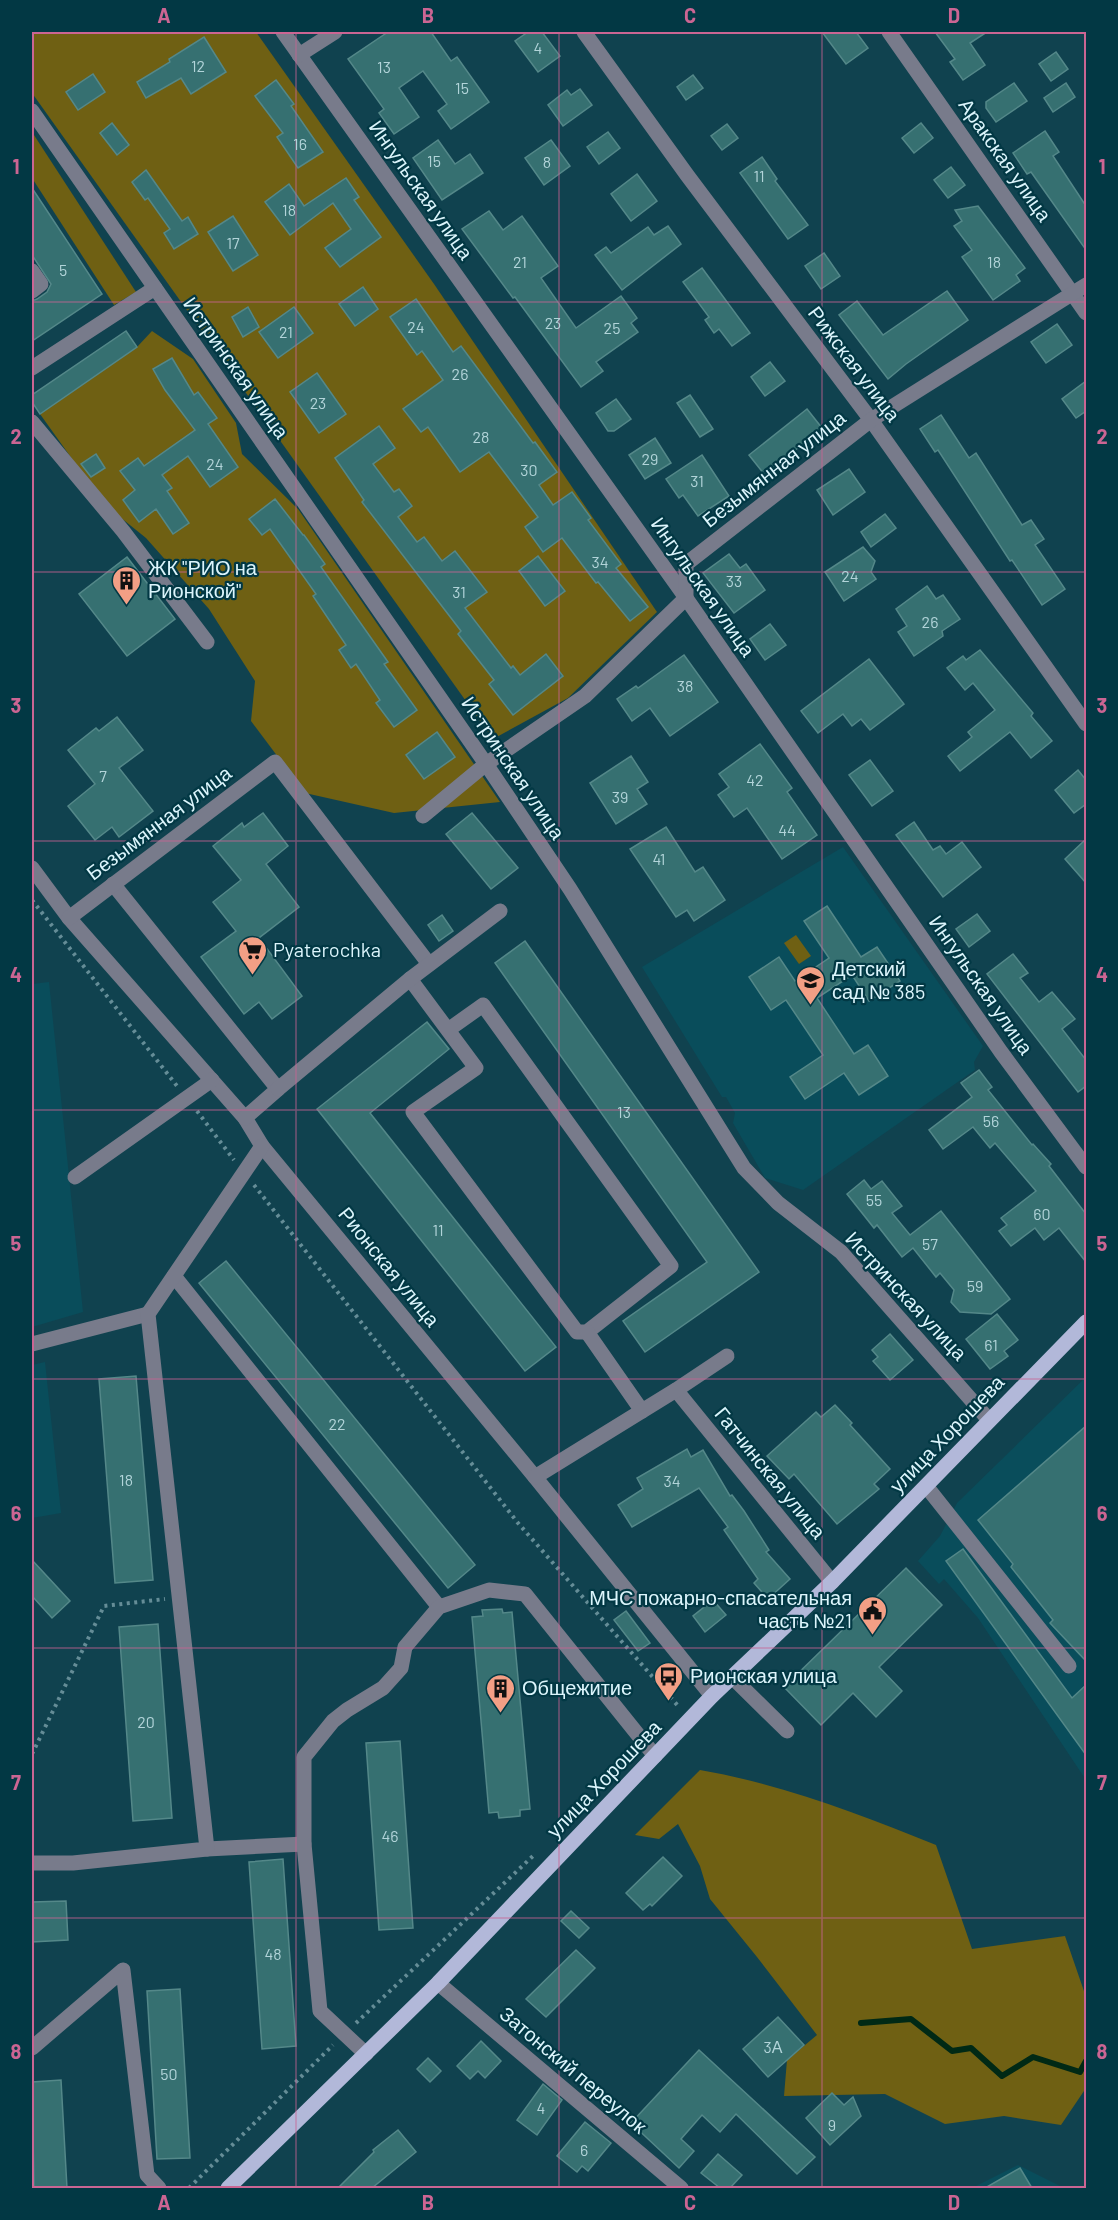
<svg xmlns="http://www.w3.org/2000/svg" width="1118" height="2220" viewBox="0 0 1118 2220" font-family="Barlow,sans-serif">
<style>
.built{fill:#094d5b}
.green{fill:#6f6013}
.lines{fill:none;stroke-linecap:round;stroke-linejoin:round}
.stream{stroke:#002915;stroke-width:6}
.building{fill:#367071;stroke:#548889;stroke-width:1.5}
.path{stroke:#658d97;stroke-width:4;stroke-dasharray:3 4.5;stroke-linecap:butt}
.minor{stroke:#787b8b;stroke-width:15}
.major{stroke:#b2b8d9;stroke-width:15}
.grid{fill:none;stroke:#cb6593;stroke-width:1.5;stroke-opacity:0.55}
.labels{text-anchor:middle;stroke-width:4.5;stroke-linejoin:round;paint-order:stroke}
.number-label{font-size:16px;fill:#b2d4d9}
.street-label{font-size:20px;fill:#dcf5fc;stroke:#023844}
.poi-label{font-size:20px;fill:#dcf5fc;stroke:#023844;text-anchor:start}
.neatline{fill:none;stroke:#cb6593;stroke-width:2}
.grid-label{font-size:20px;text-anchor:middle;font-weight:bold;fill:#cb6593}
</style>
<rect width="100%" height="100%" fill="#10424f"/>
<!-- built -->
<g class="built">
<path d="M843,847L983,1046L974,1062L975,1070L803,1190L765,1178L733,1123L735,1113L726,1097H722L642,967Z"/>
<path d="M49,982L83,1312L32,1327V984Z"/>
<path d="M45,1362L61,1513L32,1518V1365Z"/>
<path d="M1086,1377V1780L978,1618L944,1579L939,1584L918,1561L940,1536L957,1503Z"/>
<path d="M1018,2165L1064,2188H972Z"/>
</g>
<!-- green -->
<g class="green">
<path d="M32,32H256L434,284L657,612L568,698L493,739L32,93Z"/>
<path d="M32,132L136,292L114,305L32,178Z"/>
<path d="M152,331L193,359L236,423L242,454L298,509L500,802L394,813L305,793L251,721L255,681L209,609L146,538L105,505L40,414L137,347Z"/>
<path d="M796,935L811,956L799,964L784,943Z"/>
<path d="M700,1770C781,1784 860,1814 936,1845L972,1949L1065,1936L1086,1997V2088L1061,2125L1004,2116L945,2124L885,2094L784,2096L787,2060L817,2035L757,1957L710,1899L700,1866L678,1824L659,1839L635,1835Z"/>
</g>
<g class="lines">
<!-- stream -->
<path class="stream" d="M861,2023L911,2019L952,2051L971,2048L1002,2076L1033,2057L1080,2072L1086,2061"/>
</g>
<!-- building -->
<g class="building">
<path d="M388,32H431L451,61L457,57L489,102L451,129L438,111L447,104L423,71L399,88L419,117L394,134L379,113L384,109L348,59Z"/>
<path d="M528,32H542L560,56L538,72L515,41Z"/>
<path d="M822,32H856L868,48L846,64Z"/>
<path d="M935,32H987L970,43L985,65L963,80L950,62L955,59Z"/>
<path d="M204,37L226,72L191,94L181,78L146,98L137,82L170,62L169,59Z"/>
<path d="M1056,52L1068,69L1051,81L1039,64Z"/>
<path d="M93,74L105,92L78,110L66,92Z"/>
<path d="M693,75L703,88L686,100L677,87Z"/>
<path d="M276,80L294,104L291,106L323,152L298,168L277,137L283,133L255,96Z"/>
<path d="M1014,83L1027,101L996,122L986,108V102Z"/>
<path d="M1066,83L1075,97L1053,112L1044,98Z"/>
<path d="M580,89L592,105L563,126L548,105L567,90L571,95Z"/>
<path d="M112,123L129,145L117,155L100,133Z"/>
<path d="M921,123L933,138L914,153L902,138Z"/>
<path d="M727,124L738,138L722,150L711,136Z"/>
<path d="M1045,131L1059,152L1053,156L1086,206V250L1031,172L1027,174L1013,153Z"/>
<path d="M608,132L620,148L599,164L587,147Z"/>
<path d="M438,140L455,164L470,154L483,173L442,200L413,158Z"/>
<path d="M551,140L570,166L544,185L525,158Z"/>
<path d="M762,157L777,179L775,181L808,225L788,239L740,173Z"/>
<path d="M951,167L965,185L948,198L934,180Z"/>
<path d="M146,170L182,221L188,217L198,234L174,249L164,233L170,229L148,198L145,200L132,182Z"/>
<path d="M637,174L657,201L631,221L611,194Z"/>
<path d="M346,178L359,197L354,200L381,237L340,267L325,248L351,229L333,203L290,235L265,202L289,184L304,206Z"/>
<path d="M32,188L102,294L32,341V301L37,299L47,292L51,284L32,255Z"/>
<path d="M978,206L1025,268L1016,275L1020,281L993,300L962,257L972,250L954,226L962,221L955,210Z"/>
<path d="M489,211L503,230L522,216L558,266L541,278L576,328L621,296L637,318L631,323L638,332L596,362L603,371L581,387L515,297L513,298L462,229Z"/>
<path d="M233,216L258,255L233,271L208,232Z"/>
<path d="M668,226L681,244L622,290L595,255L606,247L611,253L648,227L654,235Z"/>
<path d="M824,253L840,276L821,289L805,266Z"/>
<path d="M702,268L750,333L732,346L719,329L714,333L705,320L709,317L683,282Z"/>
<path d="M363,287L378,309L355,326L339,304Z"/>
<path d="M947,291L968,320L906,364L888,379L839,315L857,301L883,335Z"/>
<path d="M416,299L453,352L461,346L533,443L535,442L557,472L539,485L553,505L572,492L591,518L588,520L621,564L616,568L648,607L630,621L598,582L596,583L562,538L543,552L525,527L538,517L489,452L460,472L428,427L421,432L403,409L443,380L422,351L417,355L390,317Z"/>
<path d="M248,307L259,327L243,337L232,317Z"/>
<path d="M294,307L313,333L278,358L259,332Z"/>
<path d="M1057,324L1072,345L1046,363L1031,342Z"/>
<path d="M126,331L137,347L40,414L32,402V395Z"/>
<path d="M172,358L194,395L198,392L217,418L208,424L238,467L210,487L188,456L162,475L172,488L167,491L189,523L173,534L156,509L139,522L123,500L135,490L120,471L138,458L144,466L195,430L165,390L153,369Z"/>
<path d="M770,362L785,381L765,396L751,377Z"/>
<path d="M317,373L346,414L319,433L290,392Z"/>
<path d="M1086,381V411L1076,418L1062,399Z"/>
<path d="M690,395L713,429L700,437L677,403Z"/>
<path d="M616,399L631,419L614,431H608L596,413Z"/>
<path d="M807,409L822,428L793,452L796,456L785,465L781,461L764,474L749,455Z"/>
<path d="M941,415L969,458L976,453L1022,525L1031,520L1044,539L1035,545L1065,589L1042,605L1012,560L1010,561L938,450L935,452L920,429Z"/>
<path d="M379,426L395,448L373,464L394,492L399,489L412,506L398,517L417,542L424,537L442,561L455,551L487,592L465,608L511,668L513,666L520,675L546,654L563,676L513,715L489,684L494,680L458,634L461,631L362,502L364,500L335,458Z"/>
<path d="M655,438L671,463L645,479L629,455Z"/>
<path d="M96,454L105,468L91,477L81,464Z"/>
<path d="M702,455L729,496L698,516L683,495L679,498L666,479Z"/>
<path d="M849,469L865,492L833,515L817,490Z"/>
<path d="M275,499L303,535H304L325,564L321,567L388,662L384,664L417,710L394,727L376,703L380,700L356,664L351,668L339,650L346,645L313,596L316,594L270,529L262,535L249,519Z"/>
<path d="M885,514L896,528L871,547L861,532Z"/>
<path d="M863,547L875,561L871,572L876,579L844,601L825,572Z"/>
<path d="M729,554L740,568L746,564L765,590L734,613L703,573Z"/>
<path d="M538,556L565,591L545,606L519,571Z"/>
<path d="M127,557L175,619L127,656L79,594Z"/>
<path d="M927,586L936,599L943,595L960,619L942,631L943,636L914,656L898,632L907,626L896,609Z"/>
<path d="M770,624L786,645L765,660L750,639Z"/>
<path d="M980,650L1033,713L1031,716L1052,741L1031,758L1010,732L960,771L948,756L972,737L968,732L995,710L973,683L965,690L947,668L963,656L966,660Z"/>
<path d="M684,655L718,702L670,736L650,708L632,721L617,699L636,686L638,688Z"/>
<path d="M869,659L904,704L870,730L861,719L852,726L843,714L818,733L801,711Z"/>
<path d="M117,717L143,750L119,768L153,811L119,837L112,827L95,840L68,806L95,784L68,750L96,728L99,731Z"/>
<path d="M437,732L455,757L424,779L406,755Z"/>
<path d="M760,744L792,788L787,792L817,835L782,859L747,808L734,817L718,795L729,787L719,774Z"/>
<path d="M631,756L648,782L637,789L647,804L616,824L590,783Z"/>
<path d="M870,760L893,791L872,806L849,775Z"/>
<path d="M1078,770L1086,780V804L1074,813L1055,790Z"/>
<path d="M263,813L288,846L266,864L299,907L259,938L302,996L272,1019L259,1002L244,1014L201,957L236,931L213,902L241,880L213,846L242,823L244,827Z"/>
<path d="M472,813L518,868L491,889L446,834Z"/>
<path d="M914,822L933,850L940,846L946,854L962,842L981,867L943,897L896,835Z"/>
<path d="M666,827L695,872L703,867L725,900L694,921L687,910L676,917L630,849Z"/>
<path d="M1086,839V883L1065,859Z"/>
<path d="M827,906L861,957L877,947L900,981L869,1001L852,975L817,998L854,1054L868,1045L888,1076L859,1095L844,1073L805,1099L790,1077L823,1055L786,1000L771,1010L749,977L779,957L795,981L829,958L804,921Z"/>
<path d="M977,914L990,931L969,947L956,929Z"/>
<path d="M442,915L453,931L439,941L428,925Z"/>
<path d="M525,941L759,1272L645,1352L623,1321L707,1262L495,963Z"/>
<path d="M1013,954L1028,973L1020,978L1039,1002L1052,992L1075,1019L1062,1029L1086,1060V1086L1078,1092L987,974Z"/>
<path d="M427,1022L449,1049L370,1113L556,1347L525,1371L317,1109Z"/>
<path d="M979,1070L992,1087L988,1090L1032,1145L1033,1144L1051,1164L1049,1166L1086,1214V1262L1059,1228L1044,1240L1035,1228L1011,1246L999,1231L1007,1225L1001,1218L1036,1191L995,1143L990,1148L973,1127L943,1149L929,1130L972,1097L961,1083Z"/>
<path d="M864,1180L871,1189L882,1181L902,1206L892,1213L910,1235L941,1211L1010,1299L991,1314L960,1312L951,1302L954,1290L940,1273L936,1277L913,1248L902,1257L877,1225L874,1228L847,1194Z"/>
<path d="M226,1261L475,1565L448,1588L199,1283Z"/>
<path d="M997,1314L1018,1340L1004,1351L1008,1356L990,1369L966,1339Z"/>
<path d="M890,1334L913,1360L890,1380L873,1361L878,1357L872,1350Z"/>
<path d="M136,1376L153,1580L115,1583L99,1379Z"/>
<path d="M835,1405L852,1423L850,1425L890,1469L874,1484L879,1489L837,1524L794,1474L789,1479L767,1456L816,1412L821,1417Z"/>
<path d="M1086,1426V1661L1050,1623L1053,1620L1011,1567L1013,1564L978,1520Z"/>
<path d="M687,1449L691,1457L703,1450L730,1496L732,1495L744,1511L769,1550L766,1552L790,1579L768,1599L754,1583L758,1579L724,1530L728,1527L699,1488L632,1527L618,1505L643,1489L637,1478Z"/>
<path d="M963,1549L1072,1698L1086,1685V1755L946,1561Z"/>
<path d="M32,1560L70,1601L52,1618L32,1596Z"/>
<path d="M906,1568L942,1605L879,1667L902,1691L876,1717L853,1693L821,1725L784,1687Z"/>
<path d="M713,1600L726,1615L705,1632L693,1616Z"/>
<path d="M502,1609L503,1613L512,1612L530,1809L520,1810V1816L499,1818L498,1812L489,1813L472,1617L483,1616L482,1610Z"/>
<path d="M626,1611L650,1643L638,1651L614,1620Z"/>
<path d="M158,1624L172,1818L133,1821L119,1627Z"/>
<path d="M400,1741L413,1928L379,1930L366,1743Z"/>
<path d="M663,1857L682,1876L652,1906L650,1904L643,1910L626,1893Z"/>
<path d="M283,1859L296,2046L262,2049L249,1862Z"/>
<path d="M66,1901L68,1940L32,1942V1902Z"/>
<path d="M571,1911L589,1928L579,1938L561,1921Z"/>
<path d="M576,1950L595,1968L546,2017L526,1999Z"/>
<path d="M180,1989L190,2158L157,2159L147,1991Z"/>
<path d="M778,2017L804,2045L768,2077L743,2049Z"/>
<path d="M481,2041L501,2061L485,2078L478,2071L470,2079L457,2066Z"/>
<path d="M699,2050L815,2157L797,2174L736,2114L720,2132L702,2115L681,2139L694,2151L679,2168L631,2123Z"/>
<path d="M428,2058L441,2071L430,2082L417,2069Z"/>
<path d="M61,2080L67,2188H34L32,2082Z"/>
<path d="M543,2084L562,2100L537,2135L517,2120Z"/>
<path d="M832,2093L844,2105L853,2097L861,2116L830,2145L806,2118Z"/>
<path d="M585,2122L611,2143L588,2171L582,2166L577,2172L557,2156Z"/>
<path d="M398,2130L416,2152L372,2188H338L374,2152L373,2150Z"/>
<path d="M718,2154L742,2175L730,2188H720L701,2173Z"/>
<path d="M1020,2168L1032,2188H985Z"/>
</g>
<g class="lines">
<!-- path -->
<g class="path">
<path d="M32,900L177,1086"/>
<path d="M197,1111L234,1160"/>
<path d="M254,1185L518,1523L679,1707"/>
<path d="M32,1754L104,1606L165,1599"/>
<path d="M356,2023L534,1855"/>
<path d="M189,2188L333,2045"/>
</g>
<!-- minor -->
<g class="minor">
<path d="M283,32L686,598L1001,1052L1086,1167"/>
<path d="M584,32L687,175L871,420L1086,724"/>
<path d="M889,32L1086,313"/>
<path d="M299,55L335,32"/>
<path d="M32,111L486,764L570,889L744,1168L778,1203L841,1252L989,1420"/>
<path d="M32,271L41,284L32,291"/>
<path d="M32,368L155,288"/>
<path d="M32,422L123,531L207,642"/>
<path d="M423,816L486,764L585,696L686,598V564L871,420L1086,285"/>
<path d="M32,868L69,918L245,1118L262,1146L535,1477L712,1696"/>
<path d="M113,884L278,1089L245,1118"/>
<path d="M69,918L275,762L429,964"/>
<path d="M410,979L476,1068L413,1112L577,1332H587L671,1266L483,1005L448,1030"/>
<path d="M278,1089L410,979L500,911"/>
<path d="M75,1177L212,1080"/>
<path d="M174,1276L439,1607"/>
<path d="M587,1332L642,1411"/>
<path d="M32,1344L148,1314"/>
<path d="M676,1390L832,1582"/>
<path d="M535,1477L676,1390L727,1356"/>
<path d="M926,1486L1069,1666"/>
<path d="M732,1677L787,1731"/>
<path d="M207,1849L304,1844"/>
<path d="M32,1863H73L207,1849L148,1314L262,1146"/>
<path d="M438,1983L681,2188"/>
<path d="M32,2048L123,1970L147,2175L159,2188"/>
<path d="M366,2054L320,2011L304,1844V1757L333,1721L347,1710L383,1688L401,1668L405,1647L439,1607L489,1590L525,1594L655,1756"/>
</g>
<!-- major -->
<path class="major" d="M228,2188L438,1983L712,1696L832,1582L1086,1322"/>
</g>
<!-- grid -->
<path class="grid" d="M296,32V2188M559,32V2188M822,32V2188M32,302H1086M32,572H1086M32,841H1086M32,1110H1086M32,1379H1086M32,1648H1086M32,1918H1086"/>
<!-- icons -->
<defs>
<symbol id="building-pin" viewBox="-11 -11 22 30"><path d="M0 17L-7.5 6A9.5 9.5 0 1 1 7.5 6Z" fill="#f39f85" stroke="#023844"/><path d="M-4-6H4V6H1V3H-1V6H-4ZM-2.5-4.3h1.7v1.8h-1.7ZM.8-4.3h1.7v1.8H.8ZM-2.5-1h1.7V.8h-1.7ZM.8-1h1.7V.8H.8Z" fill="#111"/></symbol>
<symbol id="supermarket-pin" viewBox="-11 -11 22 30"><path d="M0 17L-7.5 6A9.5 9.5 0 1 1 7.5 6Z" fill="#f39f85" stroke="#023844"/><path d="M-6-5.5h2.5l.6 2H6L4.5 2H-2.5L-4.4-4H-6ZM-1.5 3.2a1.3 1.3 0 1 0 .1 0ZM3 3.2a1.3 1.3 0 1 0 .1 0Z" fill="#111"/></symbol>
<symbol id="school-pin" viewBox="-11 -11 22 30"><path d="M0 17L-7.5 6A9.5 9.5 0 1 1 7.5 6Z" fill="#f39f85" stroke="#023844"/><path d="M0-5L7-2L0 1L-7-2ZM-4 1L0 2.5L4 1V4Q0 6-4 4Z" fill="#111"/></symbol>
<symbol id="civic-pin" viewBox="-11 -11 22 30"><path d="M0 17L-7.5 6A9.5 9.5 0 1 1 7.5 6Z" fill="#f39f85" stroke="#023844"/><path d="M-.6-6.5H3V-4.5H.6V-3L4-1V1h2V6H-6V1h2V-1L-.6-3ZM-1.2 2.5V6h2.4V2.5Z" fill="#111"/></symbol>
<symbol id="bus-pin" viewBox="-11 -11 22 30"><path d="M0 17L-7.5 6A9.5 9.5 0 1 1 7.5 6Z" fill="#f39f85" stroke="#023844"/><path d="M-5-6H5V4H4V6H2V4H-2V6H-4V4H-5ZM-3.5-4V0h7V-4ZM-3.5 1.2v1.5H-2V1.2ZM2 1.2v1.5H3.5V1.2Z" fill="#111"/></symbol>
</defs>
<g fill-rule="evenodd">
<use href="#building-pin" x="110" y="564" width="33" height="45"/>
<use href="#supermarket-pin" x="236" y="934" width="33" height="45"/>
<use href="#school-pin" x="794" y="964" width="33" height="45"/>
<use href="#civic-pin" x="856" y="1594" width="33" height="45"/>
<use href="#bus-pin" x="652" y="1660" width="33" height="45"/>
<use href="#building-pin" x="484" y="1672" width="33" height="45"/>
</g>
<g class="labels">
<!-- number labels -->
<g class="number-label">
<text x="538" y="54">4</text>
<text x="198" y="72">12</text>
<text x="384" y="73">13</text>
<text x="462" y="94">15</text>
<text x="300" y="150">16</text>
<text x="434" y="167">15</text>
<text x="547" y="168">8</text>
<text x="759" y="182">11</text>
<text x="289" y="216">18</text>
<text x="233" y="249">17</text>
<text x="520" y="268">21</text>
<text x="994" y="268">18</text>
<text x="63" y="276">5</text>
<text x="553" y="329">23</text>
<text x="416" y="333">24</text>
<text x="612" y="334">25</text>
<text x="286" y="338">21</text>
<text x="460" y="380">26</text>
<text x="318" y="409">23</text>
<text x="481" y="443">28</text>
<text x="650" y="465">29</text>
<text x="215" y="470">24</text>
<text x="529" y="476">30</text>
<text x="697" y="487">31</text>
<text x="600" y="568">34</text>
<text x="850" y="582">24</text>
<text x="734" y="587">33</text>
<text x="459" y="598">31</text>
<text x="930" y="628">26</text>
<text x="685" y="692">38</text>
<text x="103" y="782">7</text>
<text x="755" y="786">42</text>
<text x="620" y="803">39</text>
<text x="787" y="836">44</text>
<text x="659" y="865">41</text>
<text x="624" y="1118">13</text>
<text x="991" y="1127">56</text>
<text x="874" y="1206">55</text>
<text x="1042" y="1220">60</text>
<text x="438" y="1236">11</text>
<text x="930" y="1250">57</text>
<text x="975" y="1292">59</text>
<text x="991" y="1351">61</text>
<text x="337" y="1430">22</text>
<text x="126" y="1486">18</text>
<text x="672" y="1487">34</text>
<text x="146" y="1728">20</text>
<text x="390" y="1842">46</text>
<text x="273" y="1960">48</text>
<text x="773" y="2053">3А</text>
<text x="169" y="2080">50</text>
<text x="541" y="2114">4</text>
<text x="832" y="2131">9</text>
<text x="584" y="2156">6</text>
</g>
<!-- street labels -->
<g class="street-label">
<text transform="translate(1005 160) rotate(55)" y="7">Аракская улица</text>
<text transform="translate(421 190) rotate(55)" y="7">Ингульская улица</text>
<text transform="translate(854 364) rotate(53)" y="7">Рижская улица</text>
<text transform="translate(236 368) rotate(55)" y="7">Истринская улица</text>
<text transform="translate(774 469) rotate(-38)" y="7">Безымянная улица</text>
<text transform="translate(703 587) rotate(55)" y="7">Ингульская улица</text>
<text transform="translate(513 768) rotate(56)" y="7">Истринская улица</text>
<text transform="translate(159 823) rotate(-37)" y="7">Безымянная улица</text>
<text transform="translate(981 985) rotate(55)" y="7">Ингульская улица</text>
<text transform="translate(389 1267) rotate(51)" y="7">Рионская улица</text>
<text transform="translate(906 1296) rotate(47)" y="7">Истринская улица</text>
<text transform="translate(947 1434) rotate(-46)" y="7">улица Хорошева</text>
<text transform="translate(770 1473) rotate(51)" y="7">Гатчинская улица</text>
<text transform="translate(604 1779) rotate(-46)" y="7">улица Хорошева</text>
<text transform="translate(573 2070) rotate(40)" y="7">Затонский переулок</text>
</g>
<!-- poi labels -->
<g class="poi-label">
<text x="148" y="575">ЖК "РИО на<tspan x="148" dy="23">Рионской"</tspan></text>
<text x="273" y="957">Pyaterochka</text>
<text x="832" y="976">Детский<tspan x="832" dy="23">сад № 385</tspan></text>
<text x="852" y="1605" text-anchor="end">МЧС пожарно-спасательная<tspan x="852" dy="23">часть №21</tspan></text>
<text x="690" y="1683">Рионская улица</text>
<text x="522" y="1695">Общежитие</text>
</g>
</g>
<!-- border -->
<rect width="1118" height="2220" fill="none" stroke="#023844" stroke-width="66"/>
<rect x="33" y="33" width="1052" height="2154" class="neatline"/>
<g class="grid-label">
<text x="164" y="23">A</text>
<text x="428" y="23">B</text>
<text x="690" y="23">C</text>
<text x="954" y="23">D</text>
<text x="16" y="174">1</text>
<text x="1102" y="174">1</text>
<text x="16" y="444">2</text>
<text x="1102" y="444">2</text>
<text x="16" y="713">3</text>
<text x="1102" y="713">3</text>
<text x="16" y="982">4</text>
<text x="1102" y="982">4</text>
<text x="16" y="1251">5</text>
<text x="1102" y="1251">5</text>
<text x="16" y="1521">6</text>
<text x="1102" y="1521">6</text>
<text x="16" y="1790">7</text>
<text x="1102" y="1790">7</text>
<text x="16" y="2059">8</text>
<text x="1102" y="2059">8</text>
<text x="164" y="2210">A</text>
<text x="428" y="2210">B</text>
<text x="690" y="2210">C</text>
<text x="954" y="2210">D</text>
</g>
</svg>
